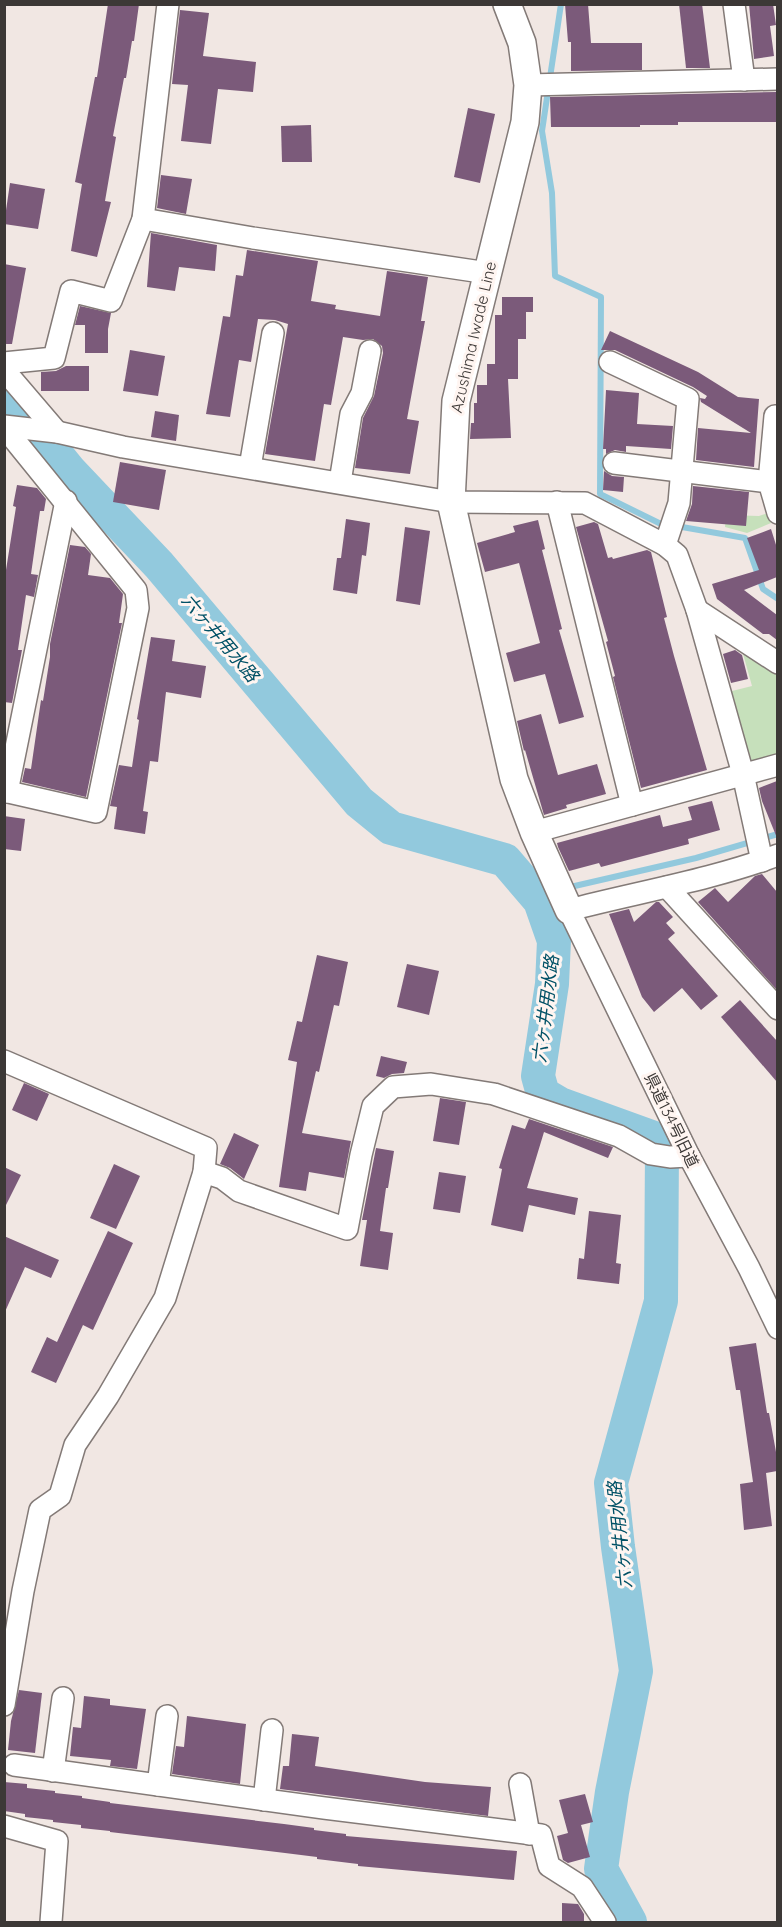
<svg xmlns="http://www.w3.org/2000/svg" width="782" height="1927" viewBox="0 0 782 1927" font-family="Quicksand,'Noto Sans JP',sans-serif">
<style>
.green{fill:#c6e0bb}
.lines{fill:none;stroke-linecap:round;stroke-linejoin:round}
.stream{stroke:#92c9dd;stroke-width:6}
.river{stroke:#92c9dd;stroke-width:34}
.building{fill:#7b5a7a}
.minor-casing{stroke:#837a77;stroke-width:24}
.major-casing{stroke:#837a77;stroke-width:30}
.minor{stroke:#fff;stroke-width:21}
.major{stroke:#fff;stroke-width:27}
.labels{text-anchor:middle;stroke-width:6;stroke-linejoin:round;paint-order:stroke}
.street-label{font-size:16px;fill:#3c3836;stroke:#fff5f1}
.water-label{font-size:18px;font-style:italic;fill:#015166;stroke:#fff5f1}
</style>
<rect width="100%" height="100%" fill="#f1e7e3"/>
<!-- green -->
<g class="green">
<path d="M768,513L771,523L747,533L725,527L726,515L759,516Z"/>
<path d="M740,643L777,669V759L754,765L746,761L728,692L752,686Z"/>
</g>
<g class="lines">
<!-- stream -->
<g class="stream">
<path d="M561,4L542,131L552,193L555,276L601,297L600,494L659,523L745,538L763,589L778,599"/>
<path d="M566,888L696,858L778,834"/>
<path d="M536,896L553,892"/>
</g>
<!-- river -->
<path class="river" d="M4,390L70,471L159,565L359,802L391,828L505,860L540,901L554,941L552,984L538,1076L543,1094L560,1104L654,1138L662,1148L661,1301L611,1483L618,1547L636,1671L612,1792L601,1869L630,1922"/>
</g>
<!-- building -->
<g class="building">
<path d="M108,4H139L134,41H132L126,78H124L113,136L116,137L105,201L111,202L97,257L71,251L82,184L75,182L95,77H97Z"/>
<path d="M565,4H588L591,43H642V70L571,71V42H568Z"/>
<path d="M679,4H702L710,68H686Z"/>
<path d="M749,4H773L776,25L770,26L774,56L754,59Z"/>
<path d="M180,10L209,13L203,56L256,62L253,92L218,89L211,144L181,141L188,85L172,84Z"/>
<path d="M777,92V122H678V125H640V127H551L550,97Z"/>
<path d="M468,108L495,114L480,183L454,177Z"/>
<path d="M311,125L312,162H282L281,126Z"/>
<path d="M161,175L192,179L186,214L157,208Z"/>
<path d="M10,183L45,189L38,229L4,224Z"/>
<path d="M151,233L217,245L215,271L179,267L175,291L147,287Z"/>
<path d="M247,250L318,261L311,301L336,305L335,309L380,316L387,271L428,277L421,321H425L407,419L419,421L410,474L355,468L363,418L374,396L383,353L382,346L373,339L363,340L343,337L331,405L324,404L315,461L265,454L288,324L275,320L258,319L251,362L239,360L230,417L206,414L223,316L230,317L236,275L243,276Z"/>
<path d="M4,264L26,268L12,344H4Z"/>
<path d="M502,297H533V312H526V339H518V379H508L511,438L470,439L471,423H474V403H477V385H487V364H495V315H502Z"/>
<path d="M80,306L111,313L108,329V353H85V325H75Z"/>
<path d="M610,331L698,372L738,397L759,399L754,467L696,460L698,428L751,433L701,402L700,398L705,399L707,396L693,387L615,350H601Z"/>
<path d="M130,350L165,356L158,396L123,391Z"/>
<path d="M66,366H89V391H41V372L56,371Z"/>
<path d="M606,390L639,393L637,424L673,426L671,449L626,446V452L615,450L606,454V449H603Z"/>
<path d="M155,411L179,415L176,441L151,437Z"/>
<path d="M120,462L166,470L159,510L113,502Z"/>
<path d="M604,471L612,476L624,477L623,492L603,490Z"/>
<path d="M17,485L37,488L46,499L44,511H40L31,574L38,575L34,597L26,595L18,650H22L12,703L4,702V569L6,570L16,507L13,506Z"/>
<path d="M693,486L749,492L746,526L686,521L692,504Z"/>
<path d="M346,519L370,523L366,556L362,555L357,594L333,590L337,558H341Z"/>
<path d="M538,520L545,549L542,550L562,629L559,630L584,717L559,724L545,674L514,682L506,653L540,643L519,563L485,572L477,543L515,532L513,526Z"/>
<path d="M594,522L598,524L608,558L612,557L613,559L647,550L651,552L667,617L664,618L674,656L707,770L641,788L613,677L615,676L606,642L608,641L576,527Z"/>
<path d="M405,527L430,531L420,605L396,601Z"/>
<path d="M771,529L777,548V577L744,590L777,615V640L769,634H763L717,599L712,584L759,570L747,538Z"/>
<path d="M70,545L85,547L91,554L88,575L110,578L123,594L119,623H122L86,797L22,782L25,768L31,769L41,700L43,701L50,657V644Z"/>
<path d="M151,637L175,640L172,661L206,666L201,698L166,692L158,762L150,761L143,811L148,812L145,834L114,829L117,807L110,806L119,765L132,767L139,720L137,719Z"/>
<path d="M735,650L742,655L748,679L731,683L723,654Z"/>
<path d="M541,714L558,775L597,764L606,794L566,805L567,808L544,815L525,750L524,751L517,721Z"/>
<path d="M777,781V838L762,801L759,788Z"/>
<path d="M712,801L720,830L688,839L689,844L601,867L599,863L569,871L558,847L557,843L660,815L663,827L692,820L688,807Z"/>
<path d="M4,816L25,819L21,851L4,849Z"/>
<path d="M762,874L777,892V990L698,902L715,888L728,902L755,876Z"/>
<path d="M656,902H659L673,917L666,923L675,933L668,939L718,996L701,1010L682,988L654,1012L642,997L609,914L629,909L634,922Z"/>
<path d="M317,955L348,962L339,1006L334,1005L319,1072L316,1071L302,1133L351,1141L344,1178L309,1172L306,1191L279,1187L297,1062L288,1060L297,1021L302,1022Z"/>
<path d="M407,964L439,971L429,1015L397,1007Z"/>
<path d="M740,1000L777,1041V1082L721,1017Z"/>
<path d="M381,1056L407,1062L404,1073L392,1074L384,1078L376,1076Z"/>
<path d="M24,1083L49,1094L37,1121L12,1110Z"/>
<path d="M440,1098L466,1102L459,1145L433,1141Z"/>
<path d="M529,1119L613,1147L608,1158L544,1132L527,1188L578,1198L575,1215L529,1205L523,1232L491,1225L502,1169L499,1168L512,1125L525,1129Z"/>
<path d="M234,1133L259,1145L244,1179L230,1168L220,1164Z"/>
<path d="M376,1148L394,1151L388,1188H386L380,1231L393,1233L388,1270L360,1266L367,1220H362Z"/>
<path d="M114,1164L140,1176L116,1229L90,1218Z"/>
<path d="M4,1167L21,1175L4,1209Z"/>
<path d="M439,1172L466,1176L460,1213L433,1209Z"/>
<path d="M589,1211L621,1215L616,1263L621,1264L619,1284L577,1279L579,1258L584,1259Z"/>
<path d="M108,1231L133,1243L93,1330L83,1325L56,1383L31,1372L47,1337L57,1342Z"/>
<path d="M4,1236L59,1260L51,1278L25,1267L4,1314Z"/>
<path d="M756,1343L767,1413H769L776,1452L777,1451V1471L766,1473L772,1526L744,1530L740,1484L753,1482L740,1390H736L729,1347Z"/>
<path d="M19,1690L42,1693L35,1753L8,1750L11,1721Z"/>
<path d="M84,1696L110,1699V1705L146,1709L137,1769L110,1766L111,1760L70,1756L73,1727L81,1728Z"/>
<path d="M187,1716L246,1724L240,1784L172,1774L176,1746L184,1747Z"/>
<path d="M292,1734L319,1737L315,1766L425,1782L491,1787L488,1816L280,1789L283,1766H289Z"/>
<path d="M4,1782L27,1784V1788L55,1791V1793L82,1796V1798L110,1802V1803L284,1824L314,1828V1830L346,1834V1836L517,1851L514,1880L358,1866V1864L317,1859V1857L285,1853L110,1832V1831L81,1828V1825L53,1822V1820L25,1817V1814L4,1811Z"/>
<path d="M585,1794L593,1822L581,1825L590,1857L568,1863L563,1860L557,1836L568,1833L559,1800Z"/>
<path d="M562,1903L578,1904L584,1914V1923H562Z"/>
</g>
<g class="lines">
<defs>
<g id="minor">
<path d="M734,4L744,80"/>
<path d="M528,85L778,79"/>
<path d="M143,219L253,238L488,273"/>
<path d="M610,362L688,399L679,503L665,545"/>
<path d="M4,363L54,358L71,291L111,301L143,219L168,4"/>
<path d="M4,370L57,432"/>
<path d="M4,426L57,432L123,447L451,502L585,503L665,545L677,555L697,610L743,774L762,861"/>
<path d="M4,427L136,590L138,608L96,812L4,791"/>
<path d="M614,463L769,482L778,513"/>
<path d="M250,467L273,333"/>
<path d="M340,482L351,414L362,393L370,351"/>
<path d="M769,482L775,416"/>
<path d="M557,502L632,805"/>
<path d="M697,610L778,663"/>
<path d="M7,792L66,501"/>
<path d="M534,832L778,765"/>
<path d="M778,855C711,880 638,892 569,910L689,1156L749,1268L778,1328"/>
<path d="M667,887L778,1009"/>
<path d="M4,1061L206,1148L204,1172L165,1298L108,1396L75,1445L60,1496L40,1510L23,1591L4,1705"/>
<path d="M204,1172L222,1178L239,1191L347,1229L361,1155L373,1106L393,1087L431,1084L494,1094L619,1136L651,1154L670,1157L689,1156"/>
<path d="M14,1765L324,1808L541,1835L549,1866L582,1887L605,1922"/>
<path d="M53,1771L63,1698"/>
<path d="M520,1784L529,1834"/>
<path d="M158,1785L167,1716"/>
<path d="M264,1800L272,1730"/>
<path d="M4,1826L57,1841L51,1922"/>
</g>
<path id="major" d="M507,4L522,43L528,85L525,122L456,401L451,502L514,779L534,832L569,910"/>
</defs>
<!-- minor casing -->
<use href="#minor" class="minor-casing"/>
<!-- major casing -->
<use href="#major" class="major-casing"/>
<!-- minor -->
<use href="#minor" class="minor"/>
<!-- major -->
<use href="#major" class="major"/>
</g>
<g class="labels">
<!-- street labels -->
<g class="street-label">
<text transform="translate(473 337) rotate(-77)" y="6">Azushima Iwade Line</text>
<text transform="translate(672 1120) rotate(64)" y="6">県道134号旧道</text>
</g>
<!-- water labels -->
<g class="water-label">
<text transform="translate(220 638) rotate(50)" y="6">六ヶ井用水路</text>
<text transform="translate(546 1009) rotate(-83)" y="6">六ヶ井用水路</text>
<text transform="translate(620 1535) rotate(-96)" y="6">六ヶ井用水路</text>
</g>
</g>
<!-- border -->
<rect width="782" height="1927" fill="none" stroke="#3c3836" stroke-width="12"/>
</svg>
